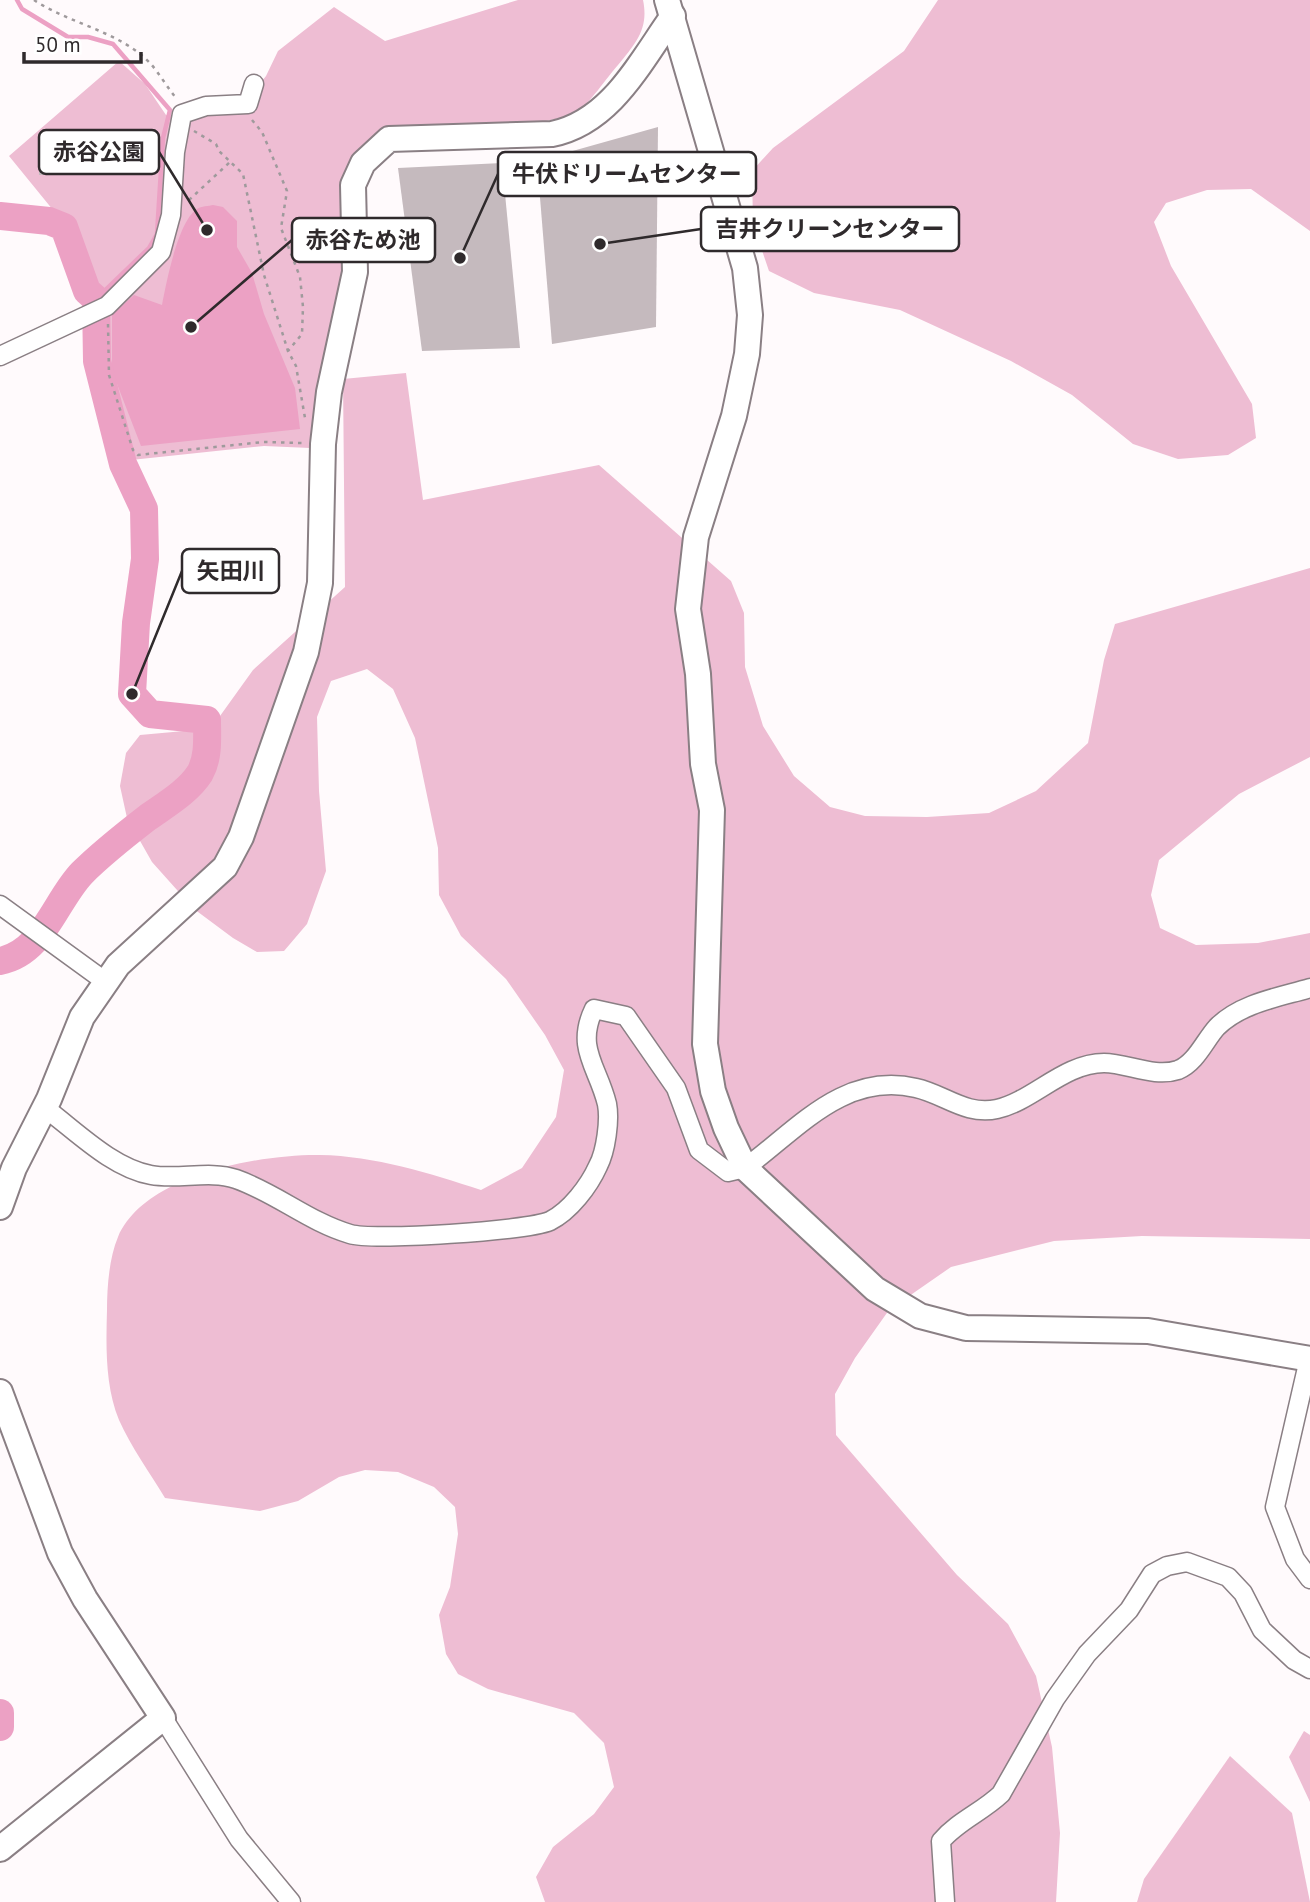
<svg xmlns="http://www.w3.org/2000/svg" width="1310" height="1902" viewBox="0 0 1310 1902" font-family="'PT Sans','Noto Sans JP',sans-serif">
<style>
.green{fill:#eebdd3}
.water{fill:#eca1c4}
.lines{fill:none;stroke-linecap:round;stroke-linejoin:round}
.stream{stroke:#eca1c4;stroke-width:4.5}
.river{stroke:#eca1c4;stroke-width:28}
.building{fill:#c5babe}
.street-casing{stroke:#8a7f84;stroke-width:21}
.secondary-casing{stroke:#8a7f84;stroke-width:28}
.path{stroke:#9f9a9c;stroke-width:2.5;stroke-dasharray:3.5 5;stroke-linecap:butt}
.street{stroke:#fff;stroke-width:18}
.secondary{stroke:#fff;stroke-width:24}
.leader{fill:none;stroke:#2f2a2c;stroke-width:2.5}
.callout-dot{fill:#2f2a2c;stroke:#fff;stroke-width:2.5}
.callout{fill:#fff;stroke:#2f2a2c;stroke-width:2.5}
.callout-label{font-size:23px;text-anchor:middle;font-weight:bold;fill:#2f2a2c}
</style>
<rect width="100%" height="100%" fill="#fffafc"/>
<!-- green -->
<g class="green">
<path d="M518,0H643C649,29 636,43 618,65C607,77 589,105 576,112C522,140 387,103 353,156C335,183 344,239 343,271C340,331 317,388 310,448L264,446L131,460L106,383L104,316L81,260L75,237L9,156L119,61L145,84L166,115L175,117L240,109L266,76L278,51L334,7L385,41Z"/>
<path d="M938,0H1310V231L1251,189L1207,190L1166,203L1154,222L1171,266L1252,404L1256,438L1228,455L1178,459L1133,444L1072,395L1011,361L900,310L814,293L769,271L753,224L752,171L773,148L904,51Z"/>
<path d="M406,373L423,500L599,465L731,581L744,613L745,667L763,726L794,776L830,807L865,816L927,817L989,813L1036,791L1088,743L1104,660L1115,624L1310,568V757L1239,794L1159,860L1151,895L1160,928L1196,945L1258,943L1310,933V1239L1142,1236L1054,1241L951,1267L889,1310L855,1358L835,1394L836,1435L957,1575L1008,1624L1036,1676L1052,1747L1060,1833L1056,1902H545L536,1877L553,1847L594,1814L614,1787L604,1743L574,1713L488,1689L458,1674L446,1654L439,1615L450,1587L458,1534L455,1507L434,1487L398,1472L365,1470L339,1477L298,1501L260,1511L165,1498C150,1473 131,1447 119,1420C105,1386 106,1346 107,1310C107,1288 109,1258 118,1237C144,1175 260,1154 320,1155C375,1156 429,1173 481,1190L522,1168L556,1117L564,1070L545,1035L506,979L461,936L439,895L438,848L415,738L393,689L367,669L331,681L317,717L319,791L326,871L307,924L284,951L257,952L233,938L194,909L152,862L127,818L120,786L126,753L140,735L184,731L220,716L253,670L345,587L343,379Z"/>
<path d="M1304,1731L1310,1735V1802L1289,1757Z"/>
<path d="M1230,1756L1292,1813L1310,1902H1137L1144,1879Z"/>
</g>
<!-- water -->
<path class="water" d="M213,205L223,207L237,221V247L252,273L264,314L295,388L300,429L141,446L112,371V315L134,295L162,305C166,284 178,221 197,209C201,206 209,206 213,205Z"/>
<g class="lines">
<!-- stream -->
<path class="stream" d="M17,0L22,9L68,37H88L113,44L170,110L163,138L157,234L149,248L96,299"/>
<!-- river -->
<g class="river">
<path d="M0,216L49,221L64,227L87,291L96,299L97,361L123,464L144,509L145,559L136,623L132,694L150,714L207,720C207,737 209,757 200,773C188,792 165,805 147,818C125,835 102,853 82,873C55,901 43,953 0,961"/>
<path d="M0,1713V1727"/>
</g>
</g>
<!-- building -->
<g class="building">
<path d="M658,127L656,327L552,344L537,161Z"/>
<rect x="39" y="155" width="20" height="20"/>
<path d="M502,163L520,348L422,351L398,168Z"/>
</g>
<g class="lines">
<defs>
<g id="street">
<path d="M0,356L107,306L161,252L171,215L175,152L182,114L206,106L248,104L254,84"/>
<path d="M0,905L106,982"/>
<path d="M45,1108C76,1131 112,1168 151,1175C178,1180 210,1170 236,1179C276,1193 309,1222 350,1234C373,1241 527,1231 550,1221C570,1211 589,1186 598,1166C606,1151 610,1120 607,1104C598,1067 575,1048 594,1009L626,1016L676,1088L699,1150L728,1172L745,1168C797,1130 844,1071 916,1088C944,1094 966,1116 997,1109C1033,1101 1064,1063 1104,1063C1127,1063 1154,1078 1178,1070C1196,1063 1205,1040 1217,1027C1241,1003 1280,997 1310,988"/>
<path d="M1309,1359L1275,1507L1295,1559L1310,1579"/>
<path d="M163,1718L239,1839L291,1902"/>
<path d="M945,1902L941,1841C958,1821 982,1812 1001,1794L1055,1699L1087,1654L1129,1610L1152,1574L1167,1566L1187,1562L1228,1577L1243,1593L1262,1630L1294,1660L1310,1669"/>
</g>
<g id="secondary">
<path d="M667,0L745,268L750,315L747,354L734,416L696,537L688,609L698,674L703,764L712,810L705,1044L713,1091L726,1128L745,1168L875,1289L920,1316L966,1328L1148,1331L1310,1359"/>
<path d="M0,1207L14,1168L49,1099L82,1017L118,965L225,867L241,837L306,652L320,583L323,444L329,392L355,272L353,185L363,163L389,139L552,134C611,122 640,62 673,16"/>
<path d="M0,1392L60,1553L85,1599L163,1718L0,1849"/>
</g>
</defs>
<!-- street casing -->
<use href="#street" class="street-casing"/>
<!-- secondary casing -->
<use href="#secondary" class="secondary-casing"/>
<!-- path -->
<g class="path">
<path d="M34,0C70,24 119,31 150,63C159,73 167,87 176,98"/>
<path d="M252,120L262,132L287,191L281,228L300,277L303,307L302,334L288,351L296,366L305,418"/>
<path d="M194,131L216,144L219,151L243,174L264,275L288,351"/>
<path d="M189,200L230,162"/>
<path d="M108,324L109,375L133,450L138,455L263,442L302,443"/>
</g>
<!-- street -->
<use href="#street" class="street"/>
<!-- secondary -->
<use href="#secondary" class="secondary"/>
</g>
<!-- callouts -->
<path class="leader" d="M207 230L159 152M460 258L498 174M600 244L701 229M191 327L292 240M132 694L182 571"/>
<g class="callout-dot">
<circle cx="207" cy="230" r="7"/>
<circle cx="460" cy="258" r="7"/>
<circle cx="600" cy="244" r="7"/>
<circle cx="191" cy="327" r="7"/>
<circle cx="132" cy="694" r="7"/>
</g>
<g class="callout">
<rect x="39" y="130" width="120" height="44" rx="7"/>
<rect x="498" y="152" width="258" height="44" rx="7"/>
<rect x="701" y="207" width="258" height="44" rx="7"/>
<rect x="292" y="218" width="143" height="44" rx="7"/>
<rect x="182" y="549" width="97" height="44" rx="7"/>
</g>
<g class="callout-label">
<text x="99" y="160">赤谷公園</text>
<text x="627" y="182">牛伏ドリームセンター</text>
<text x="830" y="237">吉井クリーンセンター</text>
<text x="363" y="248">赤谷ため池</text>
<text x="231" y="579">矢田川</text>
</g>
<!-- scale -->
<path d="M24 52v10h117v-10" fill="none" stroke="#2f2a2c" stroke-width="3.5"/>
<text x="35" y="52" font-size="21" fill="#2f2a2c" stroke="#ffffff" stroke-width="5" paint-order="stroke">50 m</text>
</svg>
